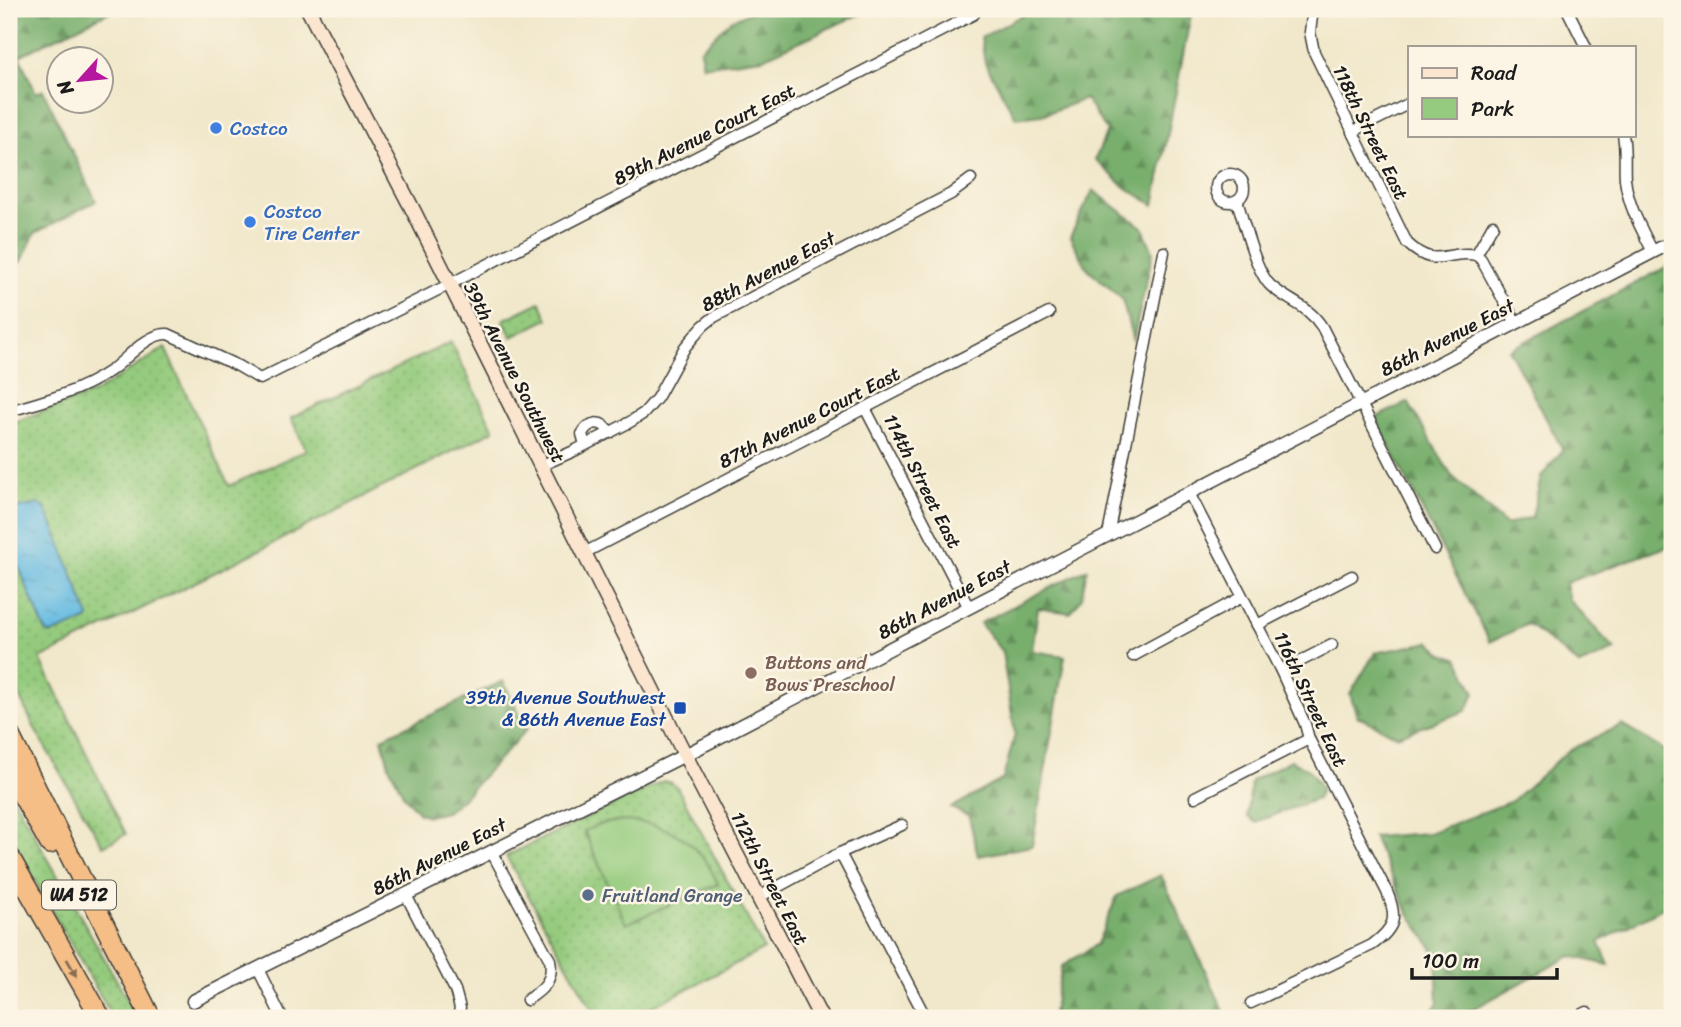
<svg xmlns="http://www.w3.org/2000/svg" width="1681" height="1027" viewBox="0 0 1681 1027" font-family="Sriracha,sans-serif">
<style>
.green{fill:url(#green-dots);stroke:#58744d;stroke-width:2}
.forest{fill:url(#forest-firs);stroke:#4a6644;stroke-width:2}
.pitch{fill:#95cb7e;stroke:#58744d;stroke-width:2}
.water{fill:url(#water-ripples);stroke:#416c7f;stroke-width:2}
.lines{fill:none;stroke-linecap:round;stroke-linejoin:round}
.minor-casing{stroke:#3c3b36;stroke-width:13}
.tertiary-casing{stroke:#3c3b36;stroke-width:15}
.secondary-casing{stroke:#3c3b36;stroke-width:17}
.motorway-casing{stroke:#3c3b36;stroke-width:22}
.minor{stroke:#fff;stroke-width:10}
.tertiary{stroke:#fff;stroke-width:12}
.secondary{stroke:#fbe5cf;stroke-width:14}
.motorway{stroke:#f6be87;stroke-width:19}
.oneway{fill:#896d52}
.shop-dot{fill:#3f7fe0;stroke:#fcf5e5;stroke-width:2.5}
.education-dot{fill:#8d6e63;stroke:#fcf5e5;stroke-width:2.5}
.transit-dot{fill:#1a4fb4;stroke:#fcf5e5;stroke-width:2.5}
.service-dot{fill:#5c6f8a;stroke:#fcf5e5;stroke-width:2.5}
.labels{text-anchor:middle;stroke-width:5;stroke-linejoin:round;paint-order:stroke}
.shield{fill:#fcf5e5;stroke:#5f5d58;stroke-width:2}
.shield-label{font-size:18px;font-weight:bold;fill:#1c1c1c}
.shop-label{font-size:19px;fill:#366cbe;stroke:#fcf5e5;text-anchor:start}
.street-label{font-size:19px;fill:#1c1c1c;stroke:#fcf5e5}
.education-label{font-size:19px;fill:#785e54;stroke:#fcf5e5;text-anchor:start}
.transit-label{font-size:19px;fill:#164399;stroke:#fcf5e5;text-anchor:end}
.service-label{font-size:19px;fill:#4e5e75;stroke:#fcf5e5;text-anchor:start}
</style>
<defs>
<pattern id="green-dots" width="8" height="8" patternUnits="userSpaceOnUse" patternTransform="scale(1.75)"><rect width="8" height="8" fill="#95cb7e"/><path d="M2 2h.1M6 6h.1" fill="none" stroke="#80ae6c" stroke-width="1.8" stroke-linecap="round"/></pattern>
<pattern id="forest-firs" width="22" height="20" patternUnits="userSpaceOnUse" patternTransform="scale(1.75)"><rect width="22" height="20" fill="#78af6d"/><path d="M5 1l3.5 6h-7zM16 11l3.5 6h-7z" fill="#628e59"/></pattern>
<pattern id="water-ripples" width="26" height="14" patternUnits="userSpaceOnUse" patternTransform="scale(1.75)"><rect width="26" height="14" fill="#66bbe2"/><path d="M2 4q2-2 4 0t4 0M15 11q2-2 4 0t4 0" fill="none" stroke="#58a0c1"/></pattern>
</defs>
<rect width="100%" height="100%" fill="#fcf5e5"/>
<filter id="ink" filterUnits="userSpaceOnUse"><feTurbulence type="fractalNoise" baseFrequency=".0143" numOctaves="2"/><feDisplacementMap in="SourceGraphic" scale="14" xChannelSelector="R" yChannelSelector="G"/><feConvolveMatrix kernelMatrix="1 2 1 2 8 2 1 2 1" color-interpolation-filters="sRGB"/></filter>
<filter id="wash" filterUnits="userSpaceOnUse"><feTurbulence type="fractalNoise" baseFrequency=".00686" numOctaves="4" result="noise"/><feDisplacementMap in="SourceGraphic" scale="28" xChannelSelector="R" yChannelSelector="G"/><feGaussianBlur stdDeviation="1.57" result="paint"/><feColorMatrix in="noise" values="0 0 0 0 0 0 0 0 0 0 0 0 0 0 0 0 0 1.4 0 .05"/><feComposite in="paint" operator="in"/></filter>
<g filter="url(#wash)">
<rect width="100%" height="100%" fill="#f1e8cb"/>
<!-- green -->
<g class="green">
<path d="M540,302L548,319L512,337L503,320Z"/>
<path d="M451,342L494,430L258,551L40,659L126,834L103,846L36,731L9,675V424L94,393L165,348L229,486L306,450L291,418Z"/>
<path d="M663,781L671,783L677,787L764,949L631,1018H597L506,856Z"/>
<path d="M9,790L138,1018H113L9,835Z"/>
</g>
<!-- forest -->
<g class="forest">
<path d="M9,9H115L19,56L36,93L43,90L96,201L35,233L22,261L9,268Z"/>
<path d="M758,9H871L763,58L703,66L700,50L731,20Z"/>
<path d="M1033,9H1192L1154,205L1125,187L1095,160L1107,131L1085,99L1042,115L1016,118L985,63L981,38Z"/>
<path d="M1093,190L1143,228L1153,252L1133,341L1122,299L1087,268L1070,237Z"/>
<path d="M1672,264V545L1565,583L1569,600L1615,650L1579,665L1528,624L1490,642L1375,418L1408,402L1451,475L1506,525L1532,517L1541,477L1563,450L1509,350Z"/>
<path d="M1087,569L1081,599L1070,613L1038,608L1032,651L1065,656L1032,846L978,856L969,816L951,808L1003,779L1015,734L1002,652L980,623Z"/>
<path d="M1430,642L1443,654L1458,658L1475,693L1466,711L1397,736L1357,716L1350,694L1375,653Z"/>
<path d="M503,681L527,729L461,800L446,812L428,816L419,813L404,796L389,766L382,738Z"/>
<path d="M1622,725L1672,755V903L1599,942L1609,965L1570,956L1457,1018H1426L1438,1003L1436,954L1408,912L1373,837L1429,833L1512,801L1569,750Z"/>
<path d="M1291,760L1309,770L1322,788L1317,799L1255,822L1247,816L1251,781Z"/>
<path d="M1161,875L1227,1018H1052L1062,966L1097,944L1117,896Z"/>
</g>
<!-- pitch -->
<path class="pitch" d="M619,821C666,821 699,840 718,884L626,924L584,831L601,824Z"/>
<!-- water -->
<path class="water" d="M39,504L45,508L55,530L89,617L87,620L51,634L48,633L44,628L29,593L9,540V510Z"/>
</g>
<g filter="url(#ink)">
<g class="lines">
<defs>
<g id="minor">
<path d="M1313,9L1310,32L1314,52L1407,243C1436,271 1447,249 1476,255"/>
<path d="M1567,9L1586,47"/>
<path d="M1352,132L1410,103"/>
<path d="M1623,135C1626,149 1624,165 1625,179C1628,206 1641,228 1653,252"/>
<circle cx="1230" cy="188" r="14"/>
<path d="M1237,200C1243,220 1256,273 1271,286C1289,302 1308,305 1322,327L1435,549"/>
<path d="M1476,255L1481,259L1516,323"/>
<path d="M1476,255L1493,225"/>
<path d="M865,408L969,608"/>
<path d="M9,411C42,402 81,391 110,371C125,361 148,332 168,334L238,366L260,379L450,284L974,14"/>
<path d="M585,445L582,434C589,421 602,419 610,433"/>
<path d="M540,466L574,451L630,422L644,413L657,398L685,347L703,326L714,317L951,194L971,179"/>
<path d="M1189,493L1281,671L1305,724L1309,739L1387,892C1398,918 1395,928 1372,945L1251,1003"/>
<path d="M1108,535L1164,252"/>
<path d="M584,553L1049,313"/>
<path d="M1257,625L1352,576"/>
<path d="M1133,656L1242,597"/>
<path d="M1281,671L1332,645"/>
<path d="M1195,797L1309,739"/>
<path d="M491,851L550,960C554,981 543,989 527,1000"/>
<path d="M840,853L926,1018"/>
<path d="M406,895L455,990L460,1008L458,1018"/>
<path d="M759,897L840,853L902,825"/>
<path d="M258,969L282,1018"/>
<path d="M1576,1018L1587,1012"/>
</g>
<path id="tertiary" d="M193,1001L685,755L1672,242"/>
<path id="secondary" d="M308,9L414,212L685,755L821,1018"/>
<g id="motorway">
<path d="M9,734L151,1018"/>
<path d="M9,772L50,844"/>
<path d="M9,856L101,1018"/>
</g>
</defs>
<!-- minor casing -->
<use href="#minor" class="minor-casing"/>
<!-- tertiary casing -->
<use href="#tertiary" class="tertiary-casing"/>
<!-- secondary casing -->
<use href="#secondary" class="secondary-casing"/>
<!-- motorway casing -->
<use href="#motorway" class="motorway-casing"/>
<!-- minor -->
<use href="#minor" class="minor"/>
<!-- tertiary -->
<use href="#tertiary" class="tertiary"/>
<!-- secondary -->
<use href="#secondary" class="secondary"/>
<!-- motorway -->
<use href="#motorway" class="motorway"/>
</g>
<!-- one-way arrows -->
<defs><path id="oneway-solid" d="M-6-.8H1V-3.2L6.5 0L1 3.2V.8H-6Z" transform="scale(1.75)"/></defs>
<use class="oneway" href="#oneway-solid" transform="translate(72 968) rotate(60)"/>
</g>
<!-- markers -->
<g class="shop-dot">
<circle cx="216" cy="128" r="7"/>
<circle cx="250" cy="222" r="7"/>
</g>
<circle class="education-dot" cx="751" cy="673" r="7"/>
<rect class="transit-dot" x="673" y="701" width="14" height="14" rx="3.5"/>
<circle class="service-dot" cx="588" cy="895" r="7"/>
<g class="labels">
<!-- shield labels -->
<rect class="shield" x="42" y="880.5" width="74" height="29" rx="5"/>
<g class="shield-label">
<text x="79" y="901">WA 512</text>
</g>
<!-- shop labels -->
<g class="shop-label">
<text x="230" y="135">Costco</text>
<text x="264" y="218">Costco<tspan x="264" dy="22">Tire Center</tspan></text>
</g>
<!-- street labels -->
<g class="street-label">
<text transform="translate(1371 132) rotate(64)" y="7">118th Street East</text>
<text transform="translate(704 134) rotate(-27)" y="7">89th Avenue Court East</text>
<text transform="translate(768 271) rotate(-28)" y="7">88th Avenue East</text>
<text transform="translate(1447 337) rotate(-27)" y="7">86th Avenue East</text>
<text transform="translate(515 372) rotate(63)" y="7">39th Avenue Southwest</text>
<text transform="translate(809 417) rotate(-27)" y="7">87th Avenue Court East</text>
<text transform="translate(923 481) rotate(63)" y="7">114th Street East</text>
<text transform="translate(944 599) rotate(-28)" y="7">86th Avenue East</text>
<text transform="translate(1311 699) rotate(65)" y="7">116th Street East</text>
<text transform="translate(439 856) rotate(-27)" y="7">86th Avenue East</text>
<text transform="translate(770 878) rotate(63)" y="7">112th Street East</text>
</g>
<!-- education labels -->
<g class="education-label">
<text x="765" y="669">Buttons and<tspan x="765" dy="22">Bows Preschool</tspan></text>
</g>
<!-- transit labels -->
<g class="transit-label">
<text x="666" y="704">39th Avenue Southwest<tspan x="666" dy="22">&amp; 86th Avenue East</tspan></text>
</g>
<!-- service labels -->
<g class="service-label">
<text x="602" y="902">Fruitland Grange</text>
</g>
</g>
<!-- margin -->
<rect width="1681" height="1027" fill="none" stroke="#fcf5e5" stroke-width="35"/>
<!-- legend -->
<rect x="1408" y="46" width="228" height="91" fill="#fcf5e5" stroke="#a29e95" stroke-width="2"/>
<rect x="1422" y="68" width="35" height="10" fill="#fbe5cf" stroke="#a29e95" stroke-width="2"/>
<text x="1471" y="80" font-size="21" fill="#1c1c1c">Road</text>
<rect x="1422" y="98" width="35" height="21" fill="#95cb7e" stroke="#a29e95" stroke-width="2"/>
<text x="1471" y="116" font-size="21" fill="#1c1c1c">Park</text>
<!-- north arrow -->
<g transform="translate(80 80) rotate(243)"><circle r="33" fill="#fcf5e5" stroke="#a29e95" stroke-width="2"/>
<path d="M0-5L12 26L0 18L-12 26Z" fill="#b5179e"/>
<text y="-10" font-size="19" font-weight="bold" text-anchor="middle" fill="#1c1c1c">N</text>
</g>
<!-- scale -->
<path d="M1412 968v10h145v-10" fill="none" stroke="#1c1c1c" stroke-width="3.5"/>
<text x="1422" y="968" font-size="21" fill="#1c1c1c" stroke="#fcf5e5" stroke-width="5" paint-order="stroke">100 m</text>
</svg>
